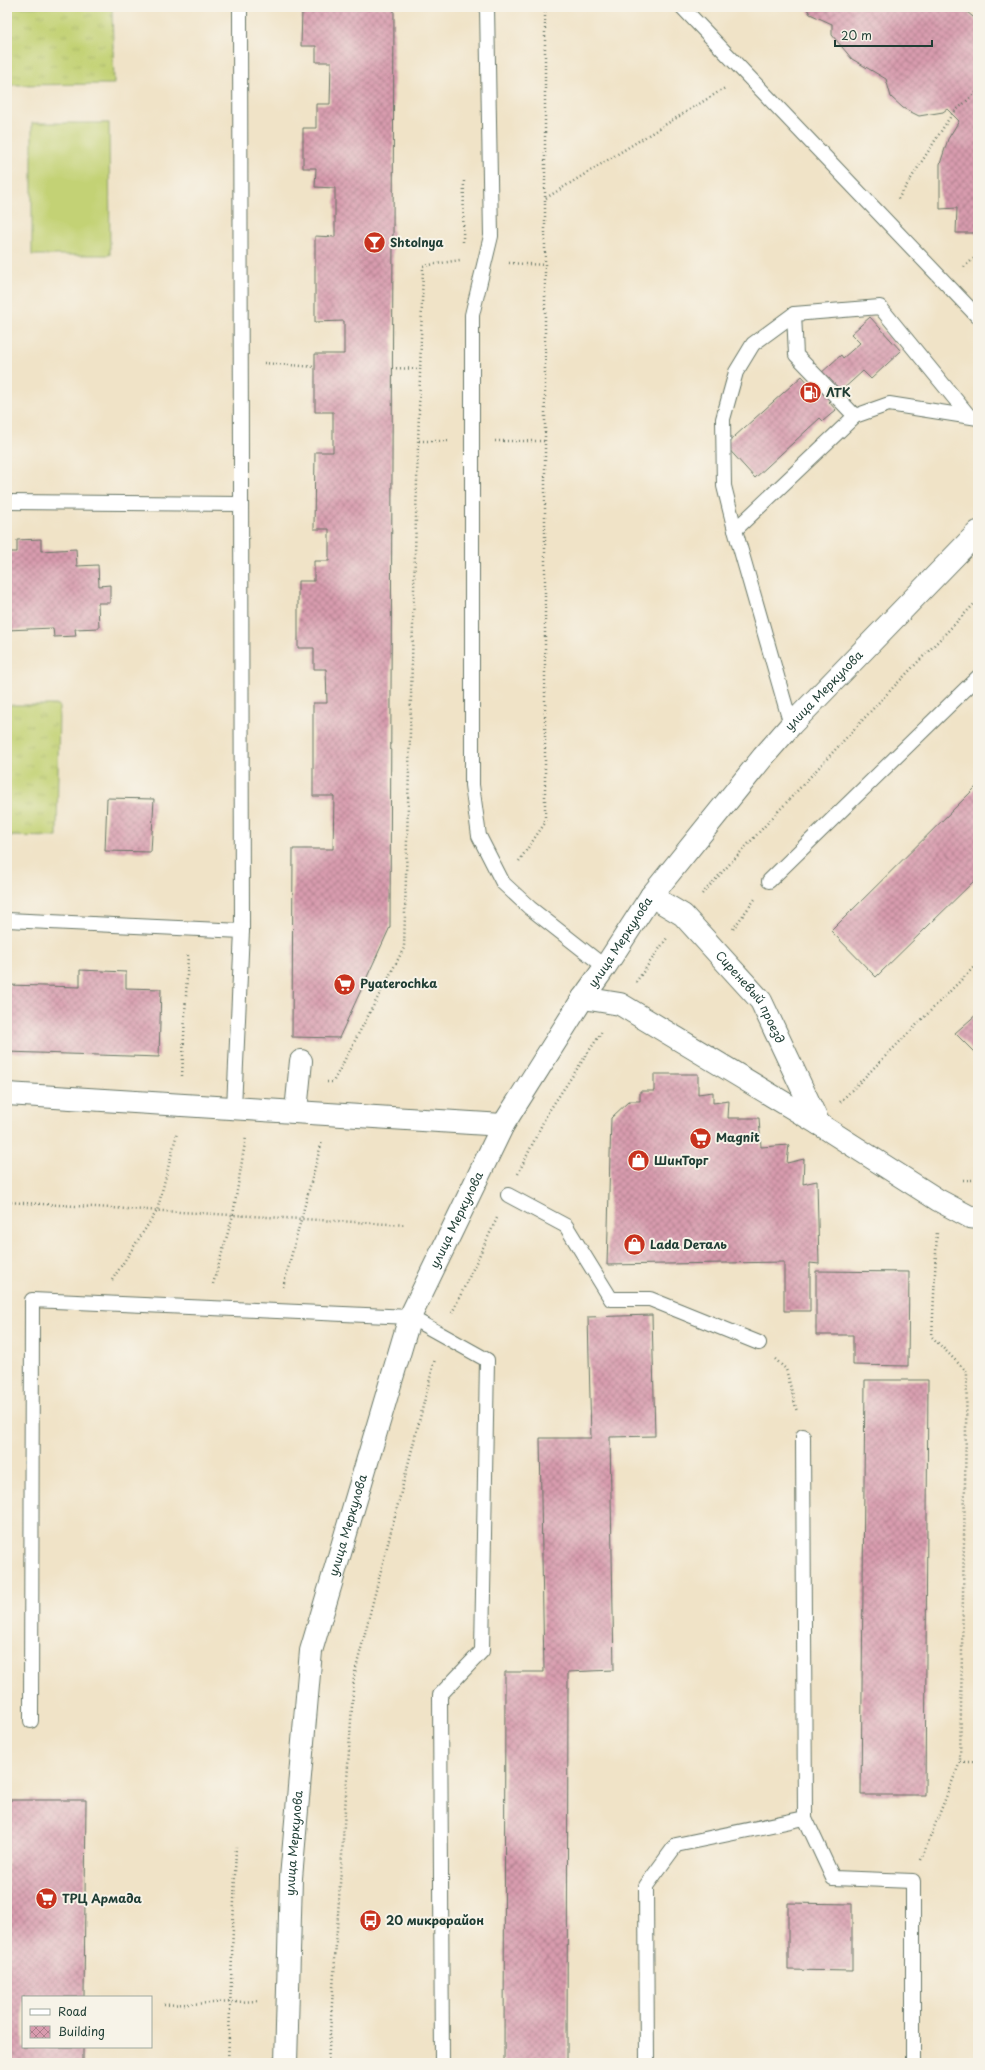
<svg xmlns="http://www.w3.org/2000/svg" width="985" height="2070" viewBox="0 0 985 2070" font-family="'Playpen Sans',sans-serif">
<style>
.grass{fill:url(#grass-tufts);stroke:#718854}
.pitch{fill:#c3d275;stroke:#718854}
.building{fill:url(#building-cross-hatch)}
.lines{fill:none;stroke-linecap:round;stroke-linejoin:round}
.service-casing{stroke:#687767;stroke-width:16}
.minor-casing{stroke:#687767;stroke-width:24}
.tertiary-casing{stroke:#687767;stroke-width:24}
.path{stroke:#687767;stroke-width:2.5;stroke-dasharray:1 3;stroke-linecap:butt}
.service{stroke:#fff;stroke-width:14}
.minor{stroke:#fff;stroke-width:22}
.tertiary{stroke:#fff;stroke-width:22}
.labels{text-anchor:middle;stroke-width:4;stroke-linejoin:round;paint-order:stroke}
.poi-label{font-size:12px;font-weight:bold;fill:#1f3d34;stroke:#f7f3e8;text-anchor:start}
.street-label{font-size:12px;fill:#1f3d34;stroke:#f7f3e8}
</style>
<defs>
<pattern id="grass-tufts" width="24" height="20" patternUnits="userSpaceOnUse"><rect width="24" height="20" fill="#c3d275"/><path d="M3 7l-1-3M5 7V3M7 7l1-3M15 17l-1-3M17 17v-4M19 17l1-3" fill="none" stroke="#a7b566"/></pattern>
<pattern id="building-cross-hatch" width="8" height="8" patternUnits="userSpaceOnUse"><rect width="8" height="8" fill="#d89bae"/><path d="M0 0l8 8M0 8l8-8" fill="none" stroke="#af808e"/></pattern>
</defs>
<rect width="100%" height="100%" fill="#f7f3e8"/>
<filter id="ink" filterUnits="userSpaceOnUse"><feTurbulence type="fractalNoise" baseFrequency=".025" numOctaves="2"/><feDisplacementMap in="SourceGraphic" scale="8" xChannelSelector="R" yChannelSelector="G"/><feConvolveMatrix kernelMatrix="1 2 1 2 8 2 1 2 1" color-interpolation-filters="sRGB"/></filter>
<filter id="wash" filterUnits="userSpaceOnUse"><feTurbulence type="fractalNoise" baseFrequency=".012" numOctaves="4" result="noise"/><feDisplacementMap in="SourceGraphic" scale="16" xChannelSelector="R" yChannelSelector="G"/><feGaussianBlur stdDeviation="0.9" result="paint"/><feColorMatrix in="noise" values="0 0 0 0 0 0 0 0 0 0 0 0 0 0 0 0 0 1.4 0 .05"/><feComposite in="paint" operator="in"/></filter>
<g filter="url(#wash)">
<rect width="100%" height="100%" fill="#f0e3c7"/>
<!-- grass -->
<g class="grass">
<path d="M7,7H112L114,84L7,85Z"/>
<path d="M7,705H59L57,837L7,836Z"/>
</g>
<!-- pitch -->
<path class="pitch" d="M32,123H109L110,255H32Z"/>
<g id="blocks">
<!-- building -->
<g class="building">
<path d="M316,7H394L390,927L339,1038L292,1037L293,849H333L334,796H313V703H327L326,669H314V648H298V581H314V561H329V529H314L315,452H333V412H315V354H344V321L315,322V236L335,237V188L315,187L316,168H303V128H316V104H330L331,62H316V46H301L302,11H316Z"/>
<path d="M806,7H930L933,10L936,7H961L978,21V233H956L957,208L940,209V164L948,139L959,121L947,109L943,112L919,116L903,108L891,97L886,79L852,59L832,35V24L810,14Z"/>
<path d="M870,317L901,351L871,379L863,371L829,402L836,410L823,421L820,418L755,478L725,445L802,376L809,384L841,355L843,358L860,343L851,334Z"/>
<path d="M41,539V551L76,549L77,566L98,565L99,586L110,585V603H98L99,628L75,629L76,636L54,637L53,628L7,630V552H17V540Z"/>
<path d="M978,785V877L876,977L831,931Z"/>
<path d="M107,798L154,799L151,852L105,851Z"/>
<path d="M80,970L126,972V988L161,989L159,1057L7,1052V985L80,987Z"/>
<path d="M978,1013V1056L955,1033Z"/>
<path d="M654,1074H698V1094L713,1092V1103L729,1101L728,1118H759L761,1147L789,1145L787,1163L804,1159L803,1184L817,1181L819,1264L810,1263V1311H784V1262L607,1265L611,1118L629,1101H640V1091H654Z"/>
<path d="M816,1271L909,1272L908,1366L853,1365V1335H816Z"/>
<path d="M652,1315L655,1436L610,1437L614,1670L568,1672L567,2063H504L505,1672H544L540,1438H591L588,1317Z"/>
<path d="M865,1380H928L925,1795H861Z"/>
<path d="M7,1800H86L84,1997H23V2047H83V2063H7Z"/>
<path d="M788,1903L852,1904V1971L788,1970Z"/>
</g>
</g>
</g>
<g filter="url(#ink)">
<use href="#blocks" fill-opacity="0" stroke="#687767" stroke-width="1"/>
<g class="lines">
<defs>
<g id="service">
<path d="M240,7L242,931"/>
<path d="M487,7L491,236L472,315V785L479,836L503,883L530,908L605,967"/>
<path d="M682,7L978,317"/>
<path d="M794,314L796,355L855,416"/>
<path d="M7,502L240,504"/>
<path d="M735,530L724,486L723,419L736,372L753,344L794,314L880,307L969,416"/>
<path d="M791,725L735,530L855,416L889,404L978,418"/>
<path d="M769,881L978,677"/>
<path d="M7,920L242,931L234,1108"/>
<path d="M508,1195L566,1226L611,1299H650L759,1343"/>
<path d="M803,1436L805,1818"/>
<path d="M31,1721L32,1300L410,1317L487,1360L482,1651L440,1695L442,2063"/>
<path d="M647,2063L646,1886L676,1845L805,1818L833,1878L913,1881V2063"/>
</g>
<g id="minor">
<path id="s1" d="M651,896L683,915L761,1001L819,1124"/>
<path d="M583,998L620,1004L819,1124L938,1200L970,1217L978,1218"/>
<path d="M7,1094L503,1125"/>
<path d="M296,1111L301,1061"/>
</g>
<g id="tertiary">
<path id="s2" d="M286,2063L291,1878L311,1651L410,1317L503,1125L583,998L605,967L651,896L763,757L791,725L978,532"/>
</g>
</defs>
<!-- service casing -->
<use href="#service" class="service-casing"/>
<!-- minor casing -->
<use href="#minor" class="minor-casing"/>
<!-- tertiary casing -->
<use href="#tertiary" class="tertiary-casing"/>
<!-- path -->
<g class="path">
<path d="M546,198L725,88"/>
<path d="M898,199L952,114L978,91"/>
<path d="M463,242L464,179"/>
<path d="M509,263L545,265"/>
<path d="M964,267L978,255"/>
<path d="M264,363L315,367"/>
<path d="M392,368L420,369"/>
<path d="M419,441H448"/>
<path d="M495,441H545"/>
<path d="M519,861L545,823V7"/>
<path d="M702,894L882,699L978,600"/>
<path d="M733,929L755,899"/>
<path d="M636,982L667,938"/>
<path d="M182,1076L188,955"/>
<path d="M327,1082H333L404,948L423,266L460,260"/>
<path d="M840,1102L978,963"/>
<path d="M518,1174L547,1114L603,1030"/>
<path d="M963,1180H978"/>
<path d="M7,1202L406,1225"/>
<path d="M112,1280L157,1211L177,1133"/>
<path d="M213,1284L233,1215L246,1137"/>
<path d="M283,1287L322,1141"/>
<path d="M452,1313L498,1216"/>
<path d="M775,1359L786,1369L797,1412"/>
<path d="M960,1762H978"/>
<path d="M921,1860L960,1762L967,1372L932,1337L937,1231"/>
<path d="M164,2005L259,2001"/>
<path d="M228,2063L236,1847"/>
<path d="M328,2063L354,1676L435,1359"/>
</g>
<!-- service -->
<use href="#service" class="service"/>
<!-- minor -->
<use href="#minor" class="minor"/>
<!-- tertiary -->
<use href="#tertiary" class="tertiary"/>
</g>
</g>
<!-- icons -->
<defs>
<symbol id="bar-disc" viewBox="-11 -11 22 22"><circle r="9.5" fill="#c8321e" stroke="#f7f3e8"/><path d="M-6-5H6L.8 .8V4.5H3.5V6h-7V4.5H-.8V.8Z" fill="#fff"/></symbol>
<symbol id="fuel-disc" viewBox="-11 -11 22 22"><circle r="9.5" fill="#c8321e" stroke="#f7f3e8"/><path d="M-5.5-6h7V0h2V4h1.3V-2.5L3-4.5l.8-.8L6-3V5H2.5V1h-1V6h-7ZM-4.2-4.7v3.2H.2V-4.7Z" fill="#fff"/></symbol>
<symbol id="supermarket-disc" viewBox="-11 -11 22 22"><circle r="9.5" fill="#c8321e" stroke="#f7f3e8"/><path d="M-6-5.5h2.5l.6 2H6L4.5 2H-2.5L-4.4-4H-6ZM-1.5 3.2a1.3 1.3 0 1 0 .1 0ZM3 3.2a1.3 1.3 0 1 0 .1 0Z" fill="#fff"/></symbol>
<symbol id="shop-disc" viewBox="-11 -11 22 22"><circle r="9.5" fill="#c8321e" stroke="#f7f3e8"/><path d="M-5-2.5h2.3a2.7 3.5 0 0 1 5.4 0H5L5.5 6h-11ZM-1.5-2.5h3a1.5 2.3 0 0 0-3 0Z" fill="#fff"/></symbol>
<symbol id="bus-disc" viewBox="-11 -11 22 22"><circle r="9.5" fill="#c8321e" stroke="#f7f3e8"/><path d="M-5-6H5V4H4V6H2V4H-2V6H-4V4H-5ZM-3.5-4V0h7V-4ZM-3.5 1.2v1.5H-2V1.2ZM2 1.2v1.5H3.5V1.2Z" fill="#fff"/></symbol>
</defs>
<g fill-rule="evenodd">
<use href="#bar-disc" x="362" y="230" width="25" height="25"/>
<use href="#fuel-disc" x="798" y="380" width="25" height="25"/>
<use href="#supermarket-disc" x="332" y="972" width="25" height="25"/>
<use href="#supermarket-disc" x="688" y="1126" width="25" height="25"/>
<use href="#shop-disc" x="626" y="1148" width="25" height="25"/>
<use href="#shop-disc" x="622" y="1232" width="25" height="25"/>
<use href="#supermarket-disc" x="34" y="1886" width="25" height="25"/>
<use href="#bus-disc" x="358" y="1908" width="25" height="25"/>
</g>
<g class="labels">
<!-- poi labels -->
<g class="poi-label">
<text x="390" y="247">Shtolnya</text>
<text x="826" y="397">ЛТК</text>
<text x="360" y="988">Pyaterochka</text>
<text x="716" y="1142">Magnit</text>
<text x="654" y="1165">ШинТорг</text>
<text x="650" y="1249">Lada Dеталь</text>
<text x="62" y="1903">ТРЦ Армада</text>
<text x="386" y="1925">20 микрорайон</text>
</g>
<!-- street labels -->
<g class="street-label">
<text dy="4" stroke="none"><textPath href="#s2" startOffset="1516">улица Меркулова</textPath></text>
<text dy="4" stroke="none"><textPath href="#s2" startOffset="1192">улица Меркулова</textPath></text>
<text dy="4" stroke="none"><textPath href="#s1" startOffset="144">Сиреневый проезд</textPath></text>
<text dy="4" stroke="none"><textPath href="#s2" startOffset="869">улица Меркулова</textPath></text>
<text dy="4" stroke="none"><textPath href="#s2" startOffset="544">улица Меркулова</textPath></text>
<text dy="4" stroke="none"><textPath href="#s2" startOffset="220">улица Меркулова</textPath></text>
</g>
</g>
<!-- margin -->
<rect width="985" height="2070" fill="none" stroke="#f7f3e8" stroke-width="24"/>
<!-- legend -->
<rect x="22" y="1996" width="130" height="52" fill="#f7f3e8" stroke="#a1aaa0"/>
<rect x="30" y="2009" width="20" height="6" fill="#ffffff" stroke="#a1aaa0"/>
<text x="58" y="2016" font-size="12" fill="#1f3d34">Road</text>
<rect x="30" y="2026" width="20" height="12" fill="url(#building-cross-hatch)" stroke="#a1aaa0"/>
<text x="58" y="2036" font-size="12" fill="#1f3d34">Building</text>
<!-- scale -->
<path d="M835 40v6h97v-6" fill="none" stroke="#1f3d34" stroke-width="2"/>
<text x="841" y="40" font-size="12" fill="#1f3d34" stroke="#f7f3e8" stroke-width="3" paint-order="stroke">20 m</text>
</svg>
